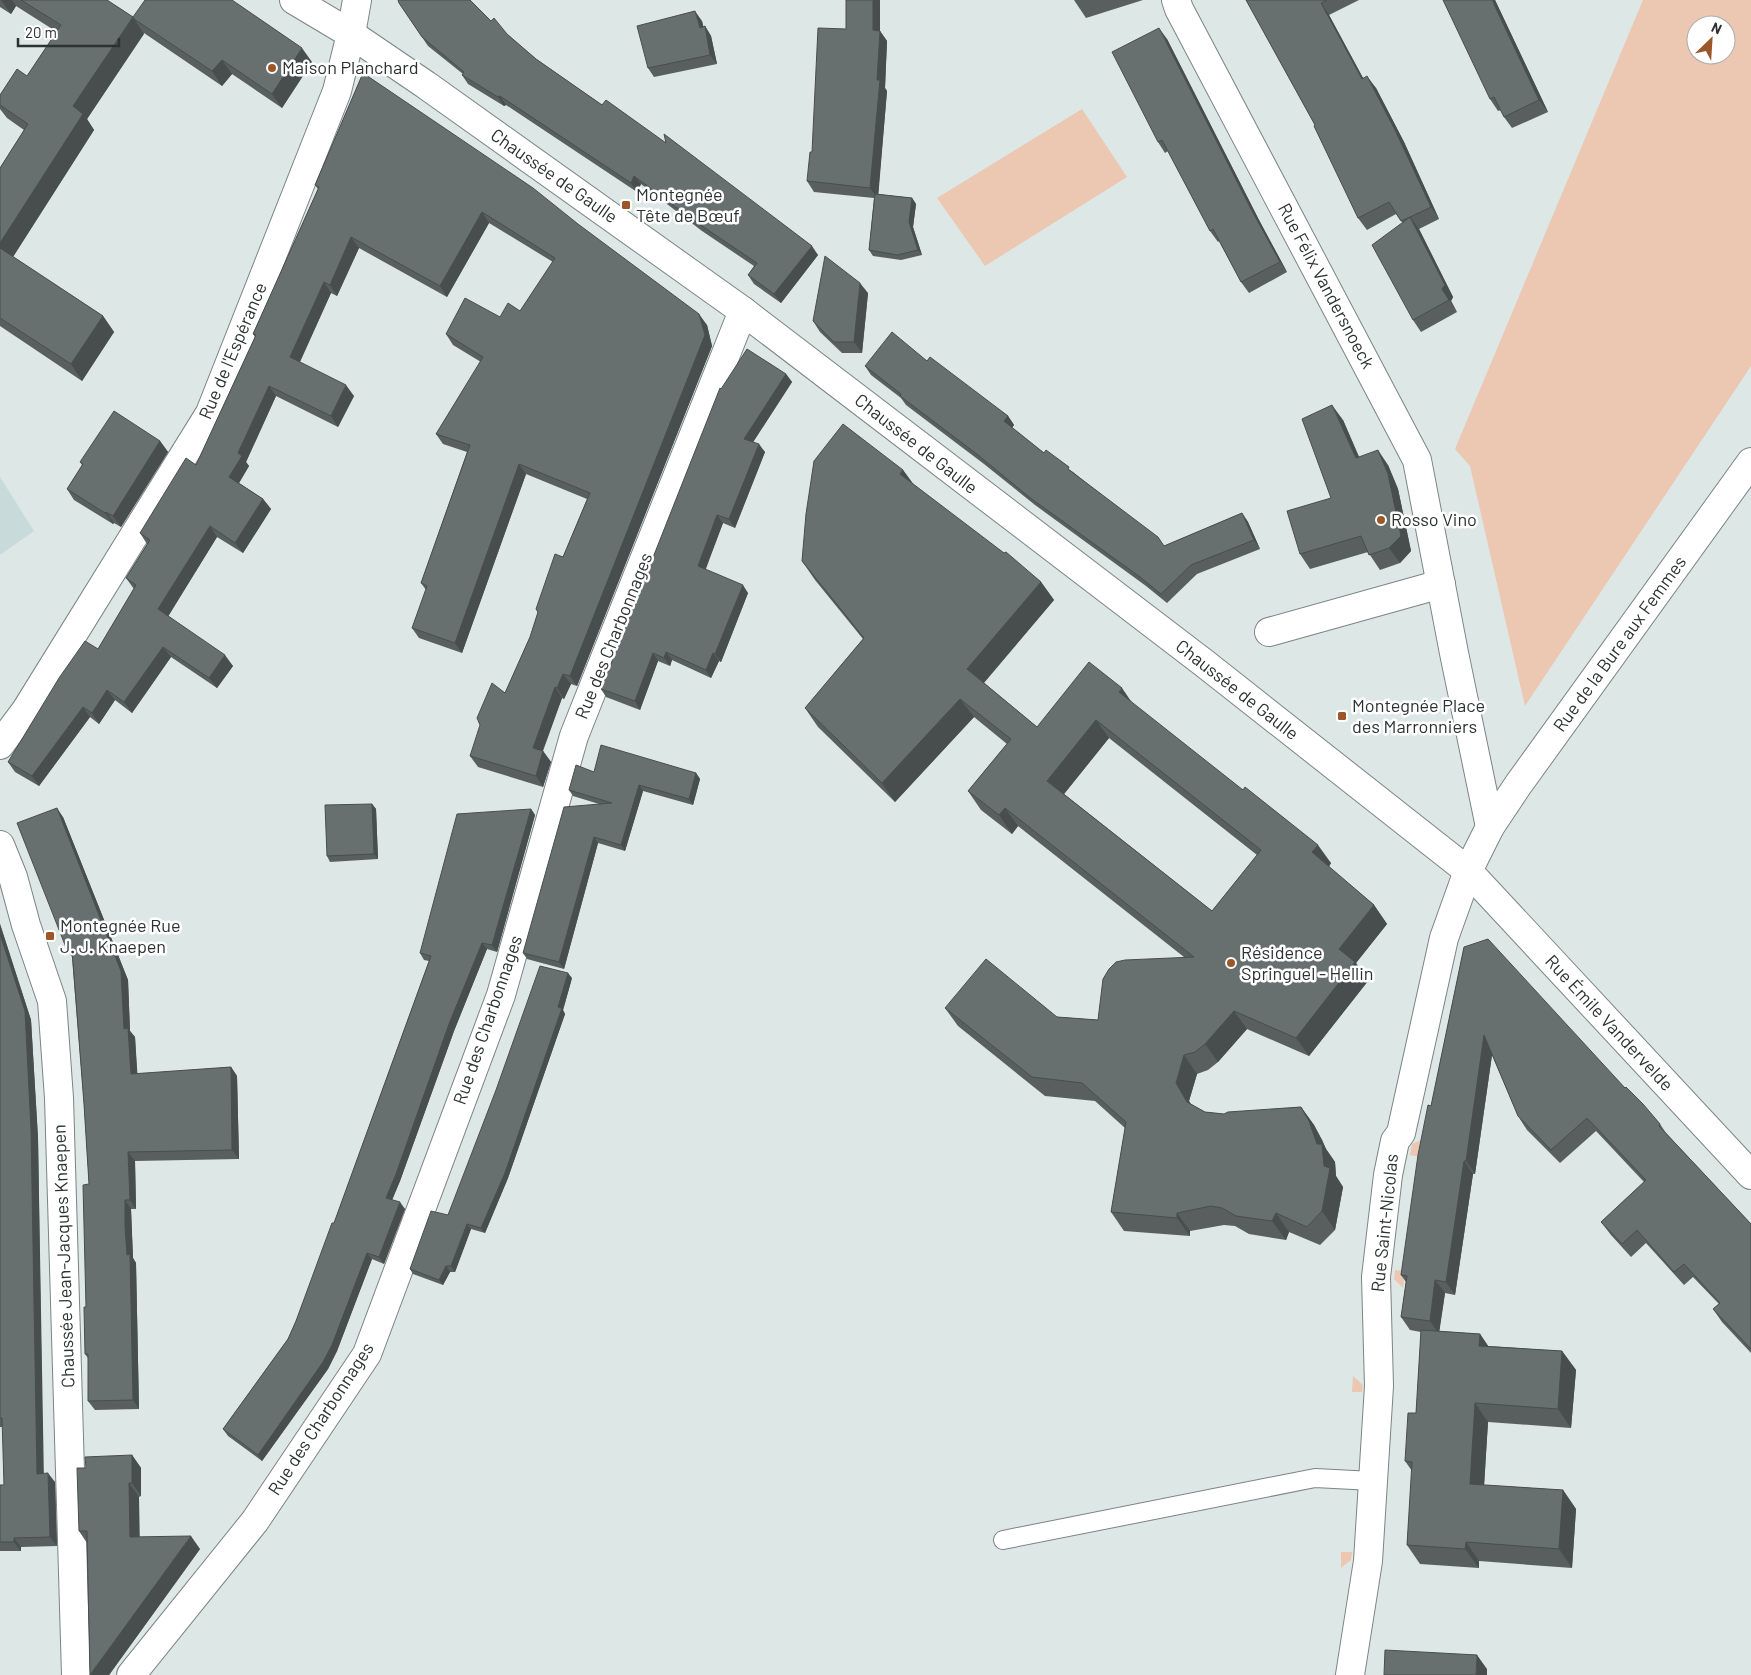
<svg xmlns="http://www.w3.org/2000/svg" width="1751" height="1675" viewBox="0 0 1751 1675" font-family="Barlow,sans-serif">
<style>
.built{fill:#c8dbda}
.green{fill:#ecc7b2;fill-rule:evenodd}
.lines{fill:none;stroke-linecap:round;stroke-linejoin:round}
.lane-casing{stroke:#7c8484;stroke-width:20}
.street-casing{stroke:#7c8484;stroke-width:30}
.secondary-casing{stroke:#7c8484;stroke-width:30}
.lane{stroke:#fff;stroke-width:18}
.street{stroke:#fff;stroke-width:28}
.secondary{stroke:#fff;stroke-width:28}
.wall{fill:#595f5f;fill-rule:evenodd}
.shaded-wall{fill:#484e4e}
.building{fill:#676f6f;stroke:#484e4e;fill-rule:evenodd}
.poi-dot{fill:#9b5629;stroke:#fff;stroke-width:2}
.labels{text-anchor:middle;stroke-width:5;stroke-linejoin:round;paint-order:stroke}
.poi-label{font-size:18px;fill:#2d3131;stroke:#fff;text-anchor:start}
.street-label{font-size:18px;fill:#2d3131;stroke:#fff}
</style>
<rect width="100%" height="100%" fill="#dde7e6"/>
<!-- built -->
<path class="built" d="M0,477L34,531L0,555Z"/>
<!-- green -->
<g class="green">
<path d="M1643,0H1751V366L1525,706L1470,466L1455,449ZM1696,25H1726V55H1696Z"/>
<path d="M1082,109L1127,177L985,266L937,198Z"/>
<path d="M1424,1139L1420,1157L1410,1155L1412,1144Z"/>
<path d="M1395,1270L1405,1271L1403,1288L1394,1279Z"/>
<path d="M1353,1376L1363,1385L1362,1392H1352Z"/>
<path d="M1341,1552H1352L1351,1560L1341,1568Z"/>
</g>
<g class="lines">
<defs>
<path id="lane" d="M1003,1540L1315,1478L1373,1481"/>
<g id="street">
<path d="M1176,0L1179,9L1417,460L1454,653L1490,827"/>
<path d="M1269,632L1441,584"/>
<path d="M0,845L13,877L26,925L52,1001L59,1098L76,1675"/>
<path d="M1468,871L1490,827L1518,785L1751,462"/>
<path d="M131,1675L255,1521L367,1354L501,995L574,736L743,311"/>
</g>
<g id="secondary">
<path d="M294,0L351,34L426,85L743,311L1204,663L1468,871L1751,1175"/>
<path d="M0,745L26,710L210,413L337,91L351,34L357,0"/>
<path d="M1350,1675L1368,1561L1379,1386L1376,1277L1388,1175L1395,1141L1401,1133L1444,938L1468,871"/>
</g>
</defs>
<!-- lane casing -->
<use href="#lane" class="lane-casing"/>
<!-- street casing -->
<use href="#street" class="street-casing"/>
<!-- secondary casing -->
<use href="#secondary" class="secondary-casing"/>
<!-- lane -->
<use href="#lane" class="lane"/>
<!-- street -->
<use href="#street" class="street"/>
<!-- secondary -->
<use href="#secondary" class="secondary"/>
</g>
<!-- wall -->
<g class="wall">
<path d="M0,0H107L133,17L312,62L282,108L232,74L222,86L144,33L87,119L94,130L13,257L103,316L114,332L82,381L0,326V168L24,130L7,118L0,109V95L27,76L57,32L16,6L11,14L0,7Z"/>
<path d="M1074,0H1143L1086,18Z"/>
<path d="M1246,0H1359L1329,15L1363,78L1376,88L1404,142L1439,219L1419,229L1453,297L1451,301L1457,312L1421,332L1413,320L1402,222L1396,214L1367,230L1358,218L1315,125Z"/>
<path d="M1495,0L1548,112L1512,128L1504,117L1501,110L1498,111L1490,99Z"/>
<path d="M399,3L491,21L536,59L818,255L781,303L754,284L748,275L754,266L702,231L641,184L637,192L506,105L504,106L468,84L462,75L463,74L428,46Z"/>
<path d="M702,21L703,27L705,26L711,36L717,64L654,77L648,68Z"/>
<path d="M880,31L887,41L885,88L887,91L878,194L912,198L916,204L913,227L922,255L901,260L873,256L869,250L874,198L814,192L807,181Z"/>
<path d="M1167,39L1259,220L1287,272L1249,293L1241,282L1219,241L1218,242L1210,231L1168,151L1165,153L1158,142Z"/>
<path d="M363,73L707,325L712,346L577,686L571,684L564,699L562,698L543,751L551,762L543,787L478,767L470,756L505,693L530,637L538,612L536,609L563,557L587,499L526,474L462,653L419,638L412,628L426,590L421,583L467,452L443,444L436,434L481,362L453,345L446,334L520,311L553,262L489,223L447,297L359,248L337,296L331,293L300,362L354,396L338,427L276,396L246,462L249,466L239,483L263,499L271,509L243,553L217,537L168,616L233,666L217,688L171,657L132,713L115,700L99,724L90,717L39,786L15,772L8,762L98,649L134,589L126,578L147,544L140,533L196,465L255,337L253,334L318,189L315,185Z"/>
<path d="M868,293L862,353H842L820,332L813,321Z"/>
<path d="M927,361L1008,416L1014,425L1012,428L1044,453L1073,472L1164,546L1242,513L1248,522L1260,549L1197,574L1167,603L1146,586L1035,505L984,464L906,405L901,398L871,375L865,366Z"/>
<path d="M786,374L792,382L753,442L765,452L735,528L723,523L705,569L748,593L721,662L719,661L711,678L672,660L670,666L658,661L640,710L606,697L601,689L721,389Z"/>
<path d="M1343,420L1359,457L1388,465L1398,489L1411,551L1400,563L1380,570L1368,552L1310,569L1300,554L1331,498Z"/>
<path d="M160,441L168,452L121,527L114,523L113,524L74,500L67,489L82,465L80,462Z"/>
<path d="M903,470L914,485L1041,582L1054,600L984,683L1037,727L1131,702L1331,863L1329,867L1374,905L1387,924L1356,963L1368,981L1309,1056L1247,1029L1218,1062L1208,1070L1197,1074L1189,1101L1191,1104L1205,1112L1224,1114L1301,1107L1314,1125L1322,1140L1326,1149L1335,1162L1336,1176L1343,1187L1335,1230L1320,1245L1289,1232L1286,1240L1249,1234L1235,1226L1224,1225L1190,1231V1236L1124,1231L1111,1212L1125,1128L1095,1101L1045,1096L958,1026L945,1008L1098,1020L1184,957L1018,826L1012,834L981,810L968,791L1007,744L974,717L895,802L818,727L805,708L863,639L815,580L802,561ZM1109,738L1257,855L1212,911L1064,794Z"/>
<path d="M696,773L700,779L693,805L643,791L625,851L598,843L564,969L527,959L523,953L599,804L573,796L569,790Z"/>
<path d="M372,804L376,809L378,859L330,862L327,856Z"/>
<path d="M531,809L535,815L497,952L487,949L454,1031L400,1181L392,1200L405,1209L384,1264L372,1259L337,1351L328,1369L262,1461L228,1436L223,1429L288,1339L296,1321L334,1223L429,961L424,960L420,953Z"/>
<path d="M63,817L128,980L130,1031L135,1037L137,1074L231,1067L237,1076L239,1159L135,1161L136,1209H131L132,1235L133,1258L136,1263L139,1409L95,1410L88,1401V1358L85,1354L89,1184L84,1104L72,957L67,950Z"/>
<path d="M0,924L31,1020L38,1138L43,1474L55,1482L57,1546L21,1547V1551H0V1485H4L3,1427H0Z"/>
<path d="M1464,947L1625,1088L1660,1124L1666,1133L1751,1224V1353L1722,1322L1713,1309L1719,1304L1693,1277L1684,1285L1646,1243L1631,1257L1611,1235L1601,1222L1644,1182L1596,1131L1560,1163L1527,1130L1518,1116L1492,1055L1475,1174H1473L1455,1295L1445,1293L1439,1331L1480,1334L1488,1346L1562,1351L1576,1370L1571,1428L1488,1422L1484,1485L1563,1490L1576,1509L1572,1568L1479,1561V1568L1420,1564L1407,1545L1412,1471L1405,1461L1416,1413L1421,1332L1410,1330L1401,1317L1406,1282L1401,1275L1431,1106Z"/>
<path d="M572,978L563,1010L565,1014L508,1178L485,1233L471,1229L455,1272H450L443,1285L413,1274L410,1269L448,1215Z"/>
<path d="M132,1455L141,1468V1496L139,1497V1537L200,1549L109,1675H90L87,1543L79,1531L86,1468Z"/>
</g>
<!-- shaded-wall -->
<g class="shaded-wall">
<path d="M1,0H12L16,6L11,14Z"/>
<path d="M873,0H880V31L887,41L885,88L887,91L878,199L870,188L877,80L873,30Z"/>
<path d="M1492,0H1495L1548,112L1539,100Z"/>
<path d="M1321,3L1329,15L1370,91L1362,79Z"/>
<path d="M695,11L702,21L706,37L700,28Z"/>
<path d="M133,17L144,34L87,119L94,130L9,263L0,250V243L73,106Z"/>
<path d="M705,26L711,36L717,64L710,55Z"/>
<path d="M1159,28L1167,39L1259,220L1287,272L1280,262L1251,209Z"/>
<path d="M302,48L312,62L282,108L272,94Z"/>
<path d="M222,60L232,74L222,86L212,71Z"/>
<path d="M1367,76L1376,88L1404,142L1439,219L1431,207Z"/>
<path d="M500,96L506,105L504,106L498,97Z"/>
<path d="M634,176L641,184L637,192L631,183Z"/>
<path d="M912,198L916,204L913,227L922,255L918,250L909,222Z"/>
<path d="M482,212L489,223L447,297L440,286Z"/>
<path d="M1410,217L1419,229L1453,297L1451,301L1457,312L1442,289Z"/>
<path d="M351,237L359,248L337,296L330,285Z"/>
<path d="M812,246L818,255L781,303L774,294Z"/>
<path d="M324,282L331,293L297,368L290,357Z"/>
<path d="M860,283L868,293L862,353L854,342Z"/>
<path d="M699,314L707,325L712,346L577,686L570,676Z"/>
<path d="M103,316L114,332L82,381L71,364Z"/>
<path d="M786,374L792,382L750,447L744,439Z"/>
<path d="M346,385L354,396L338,427L331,416Z"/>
<path d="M269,386L276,396L246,462L249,466L236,488L229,477L238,453Z"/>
<path d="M1332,405L1343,420L1366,473L1356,458Z"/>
<path d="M1008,416L1014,425L1010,430L1004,421Z"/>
<path d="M160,441L168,452L121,527L113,516Z"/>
<path d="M759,444L765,452L735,528L729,519Z"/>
<path d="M1378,450L1388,465L1398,489L1411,551L1400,563L1389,548Z"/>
<path d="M519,464L526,474L462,653L455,643Z"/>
<path d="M903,470L916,488L900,474Z"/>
<path d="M263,499L271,509L243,553L235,543Z"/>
<path d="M106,512L114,523L113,524L105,513Z"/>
<path d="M1242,513L1248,522L1260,549L1254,540Z"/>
<path d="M717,515L723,523L704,574L698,566Z"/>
<path d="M210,526L217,537L166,620L158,609Z"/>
<path d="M1041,582L1054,600L980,687L967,669Z"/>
<path d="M743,585L748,593L721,662L715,654Z"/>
<path d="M163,647L171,657L132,713L124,702Z"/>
<path d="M666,652L672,660L670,666L664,658Z"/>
<path d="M653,653L658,661L640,710L635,701Z"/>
<path d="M713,653L719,661L711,678L706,670Z"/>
<path d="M225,655L233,666L217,688L209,678Z"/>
<path d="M563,674L571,684L564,699L557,688Z"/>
<path d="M555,687L562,698L540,758L533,748Z"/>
<path d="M1122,688L1135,707L1119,692Z"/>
<path d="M107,690L115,700L99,724L92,713Z"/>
<path d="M960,699L974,717L895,802L882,783Z"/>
<path d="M83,707L90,717L39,786L32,776Z"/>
<path d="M1096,720L1109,738L1060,799L1047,781Z"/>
<path d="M543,751L551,762L543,787L536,776Z"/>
<path d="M696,773L700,779L693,805L689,799Z"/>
<path d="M639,785L643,791L625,851L621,845Z"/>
<path d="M372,804L376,809L378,859L374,854Z"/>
<path d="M57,808L63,817L128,980L130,1031L135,1037L138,1083L131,1074L124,1029Z"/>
<path d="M1005,808L1018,826L1012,834L999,815Z"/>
<path d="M531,809L535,815L497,952L492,945Z"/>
<path d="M594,837L598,843L564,969L559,962Z"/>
<path d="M1318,845L1331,863L1325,871L1312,852Z"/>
<path d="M1374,905L1387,924L1356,963L1368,981L1309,1056L1296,1038L1339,949Z"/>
<path d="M0,924L31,1020L38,1138L44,1483L37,1474L0,934Z"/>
<path d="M482,943L487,949L454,1031L400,1181L390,1205L386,1198L449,1024Z"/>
<path d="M568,973L572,978L563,1010L565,1014L508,1178L485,1233L481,1228Z"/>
<path d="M1234,1011L1247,1029L1218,1062L1205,1044Z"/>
<path d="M1484,1035L1493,1048L1475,1174L1466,1161Z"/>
<path d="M1184,1055L1197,1074L1189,1101L1200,1121L1187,1102L1176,1083Z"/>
<path d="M231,1067L237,1076L239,1159L232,1150Z"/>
<path d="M1301,1107L1314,1125L1322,1140L1326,1149L1335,1162L1336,1176L1343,1187L1335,1230L1322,1211L1324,1166L1317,1144Z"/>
<path d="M128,1152L135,1161L136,1209L130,1200Z"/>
<path d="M1464,1161L1473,1174L1455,1295L1446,1282Z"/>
<path d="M125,1200L131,1209L133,1258L136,1263L139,1409L133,1400L125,1226Z"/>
<path d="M400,1202L405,1209L384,1264L379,1257Z"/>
<path d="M1177,1213L1190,1231V1236L1177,1218Z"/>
<path d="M1276,1213L1289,1232L1286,1240L1272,1221Z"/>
<path d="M467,1224L471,1229L455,1272L451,1266Z"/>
<path d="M367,1253L372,1259L337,1351L328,1369L262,1461L258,1455Z"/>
<path d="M446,1266L450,1272L443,1285L439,1280Z"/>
<path d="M1435,1280L1445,1293L1439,1334L1430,1321Z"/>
<path d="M1480,1334L1493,1353L1479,1346Z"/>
<path d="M1562,1351L1576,1370L1571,1428L1558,1409Z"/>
<path d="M1475,1403L1488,1422L1483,1503L1470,1484Z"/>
<path d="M132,1455L141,1468V1496L132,1483Z"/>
<path d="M48,1473L55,1482L57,1546L50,1537Z"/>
<path d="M129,1483L139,1497L140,1550L130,1537Z"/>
<path d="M1563,1490L1576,1509L1572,1568L1559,1549Z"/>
<path d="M191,1536L200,1549L109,1675H90Z"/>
<path d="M14,1538L21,1547V1551L14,1542Z"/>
<path d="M1466,1542L1479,1561V1568L1465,1549Z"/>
<path d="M1477,1655L1487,1669V1675H1476Z"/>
</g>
<!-- building -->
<g class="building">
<path d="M21,0H107L133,17L73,106L83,114L0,243V168L28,124L0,105V95L17,69L27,76L61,25Z"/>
<path d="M145,0H232L302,48L272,94L222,60L212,71L134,19L133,17Z"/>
<path d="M398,0H470L491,21L494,18L507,34L536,59L602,105L606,100L666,143L664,134L812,246L774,294L748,275L757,263L696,222L634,176L631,183L500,96L498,97L462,75L464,72L422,37L399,3Z"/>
<path d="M846,0H873V30L880,31L877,80H880L870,188L807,181L810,152H812L818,28L846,29Z"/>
<path d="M1246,0H1327L1321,3L1362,79L1367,76L1395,130L1431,207L1410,217L1445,285L1442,289L1449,300L1413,320L1372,245L1410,217L1401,221L1389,202L1358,218L1314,126L1315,125Z"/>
<path d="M1443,0H1492L1539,100L1504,117L1494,97L1490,99Z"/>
<path d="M695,11L700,28L705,26L710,55L648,68L637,26Z"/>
<path d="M1159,28L1251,209L1280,262L1241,282L1213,229L1210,231L1162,140L1158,142L1112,52Z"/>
<path d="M363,73L533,188L578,224L699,314L705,335L570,676L563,674L557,688L555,687L533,748L543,751L536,776L470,756L480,725L477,718L492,683L505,693L530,637L538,612L536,609L555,554L563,557L590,493L519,464L455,643L412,628L427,586L421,583L470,445L436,434L483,357L446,334L465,298L500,317L508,303L520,311L555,258L482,212L440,286L351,237L330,285L324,282L290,357L346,385L331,416L269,386L238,453L242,456L229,477L263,499L235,543L210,526L158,609L225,655L209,678L163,647L124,702L107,690L92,713L83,707L32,776L8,762L59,678L85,641L98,649L136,585L126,578L150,540L140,533L186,458L196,465L256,335L253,334L319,187L315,185Z"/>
<path d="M875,194L912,198L909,222L918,250L897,255L869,250Z"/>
<path d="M0,248L103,316L71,364L0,318Z"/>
<path d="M825,256L860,283L854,342H834L813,321Z"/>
<path d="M892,332L927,361L930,357L1008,416L1004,421L1044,453L1046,450L1069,467L1068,469L1158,537L1164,546L1242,513L1254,540L1191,565L1161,594L1140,577L1029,497L978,455L900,396L901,394L865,366Z"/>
<path d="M747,349L786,374L744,439L759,444L729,519L717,515L698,566L743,585L715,654L713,653L706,670L666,652L664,658L653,653L635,701L601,689L720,388L721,389Z"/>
<path d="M1332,405L1356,458L1378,450L1388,474L1401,536L1389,548L1369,555L1361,536L1300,554L1287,511L1331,498L1302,419Z"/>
<path d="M114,411L160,441L113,516L106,512L105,513L67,489L83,464L80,462Z"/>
<path d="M843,424L903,470L900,474L1004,553L1006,552L1041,582L967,669L1037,727L1089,662L1122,688L1119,692L1243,790L1245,787L1318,845L1312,852L1374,905L1339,949L1355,962L1296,1038L1234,1011L1205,1044L1195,1052L1184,1055L1176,1083L1187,1102L1205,1112L1224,1114L1228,1112L1301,1107L1309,1121L1317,1144H1322L1324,1166L1330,1168L1322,1211L1307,1227L1276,1213L1272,1221L1236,1216L1222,1208L1211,1206L1177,1213V1218L1111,1212L1126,1122L1082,1083L1032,1077L945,1008L986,959L1057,1017L1098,1020L1103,979L1109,969L1116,962L1125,960L1194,957L1005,808L999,815L968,791L1011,739L960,699L882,783L805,708L864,638L802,561L806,514L814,461ZM1096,720L1261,850L1212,911L1047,781Z"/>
<path d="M601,745L696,773L689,799L639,785L621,845L594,837L559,962L523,953L564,807L612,803L569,790L576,765L594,772Z"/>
<path d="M372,804L374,854L327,856L325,805Z"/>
<path d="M57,808L121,971L124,1029L128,1028L131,1074L231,1067L232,1150L128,1152L130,1200H125V1226L127,1255L130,1254L133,1400L88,1401V1354H85L84,1307H86L83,1185L89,1184L84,1104L72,950H67L17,823Z"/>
<path d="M531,809L492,945L482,943L449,1024L396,1174L386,1198L400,1202L379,1257L367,1253L332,1345L323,1362L258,1455L223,1429L288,1339L296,1321L332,1223H334L431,956L420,953L457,814Z"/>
<path d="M0,934L25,1011L31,1129L37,1474L48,1473L50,1537L14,1538V1542H0V1485H4L2,1418H0Z"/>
<path d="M1488,939L1625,1088L1626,1087L1643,1104L1660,1124L1659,1126L1751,1224V1349L1713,1309L1720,1303L1684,1264L1674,1272L1637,1230L1622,1244L1601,1222L1646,1180L1587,1118L1551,1150L1518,1116L1484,1035L1466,1161H1464L1446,1282L1435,1280L1430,1321L1401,1317L1407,1276L1401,1275L1418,1155L1428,1105L1431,1106L1464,947Z"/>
<path d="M540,966L568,973L558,1007L562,1008L505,1173L481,1228L467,1224L451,1266H446L439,1280L410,1269L431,1211L448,1215L496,1090Z"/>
<path d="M1421,1330L1480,1334L1479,1346L1562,1351L1558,1409L1475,1403L1470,1484L1563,1490L1559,1549L1466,1542L1465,1549L1407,1545L1412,1462L1405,1461L1408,1413H1416Z"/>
<path d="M132,1455V1483H129L130,1537L191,1536L90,1675L88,1585L87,1531H79L77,1468H86L85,1457Z"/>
<path d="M1385,1650L1477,1655L1476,1675H1384Z"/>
</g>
<!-- markers -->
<g class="poi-dot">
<circle cx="272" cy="68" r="5"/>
<rect x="621" y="200" width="10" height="10" rx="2.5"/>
<circle cx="1381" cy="520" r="5"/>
<rect x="1337" y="711" width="10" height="10" rx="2.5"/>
<rect x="45" y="931" width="10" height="10" rx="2.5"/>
<circle cx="1231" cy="963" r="5"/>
</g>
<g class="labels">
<!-- poi labels -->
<g class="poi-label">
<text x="282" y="74">Maison Planchard</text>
<text x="636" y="201">Montegnée<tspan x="636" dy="21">Tête de Bœuf</tspan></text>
<text x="1391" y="526">Rosso Vino</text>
<text x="1352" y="712">Montegnée Place<tspan x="1352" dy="21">des Marronniers</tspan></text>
<text x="60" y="932">Montegnée Rue<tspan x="60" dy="21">J. J. Knaepen</tspan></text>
<text x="1241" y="959">Résidence<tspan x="1241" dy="21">Springuel - Hellin</tspan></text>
</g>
<!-- street labels -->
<g class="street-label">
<text transform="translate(554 176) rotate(35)" y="6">Chaussée de Gaulle</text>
<text transform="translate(1326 286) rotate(62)" y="6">Rue Félix Vandersnoeck</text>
<text transform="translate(233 351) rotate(-67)" y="6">Rue de l'Espérance</text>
<text transform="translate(916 444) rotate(38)" y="6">Chaussée de Gaulle</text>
<text transform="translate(614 636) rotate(-68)" y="6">Rue des Charbonnages</text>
<text transform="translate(1620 644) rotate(-54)" y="6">Rue de la Bure aux Femmes</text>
<text transform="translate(1237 690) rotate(38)" y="6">Chaussée de Gaulle</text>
<text transform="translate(488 1020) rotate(-71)" y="6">Rue des Charbonnages</text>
<text transform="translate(1609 1023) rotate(47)" y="6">Rue Émile Vandervelde</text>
<text transform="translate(1385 1223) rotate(-84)" y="6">Rue Saint-Nicolas</text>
<text transform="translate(64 1256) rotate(-92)" y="6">Chaussée Jean-Jacques Knaepen</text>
<text transform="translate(321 1419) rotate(-57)" y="6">Rue des Charbonnages</text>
</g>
</g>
<!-- north arrow -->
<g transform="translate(1711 40) rotate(25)"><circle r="24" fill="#ffffff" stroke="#abadad"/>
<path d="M0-4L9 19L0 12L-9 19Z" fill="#9b5629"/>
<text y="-8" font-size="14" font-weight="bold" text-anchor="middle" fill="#2d3131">N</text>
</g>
<!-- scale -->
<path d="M18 38v8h101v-8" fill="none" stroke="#2d3131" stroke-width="2.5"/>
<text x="25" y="38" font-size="15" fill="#2d3131" stroke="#ffffff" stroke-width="4" paint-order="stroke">20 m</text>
</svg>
